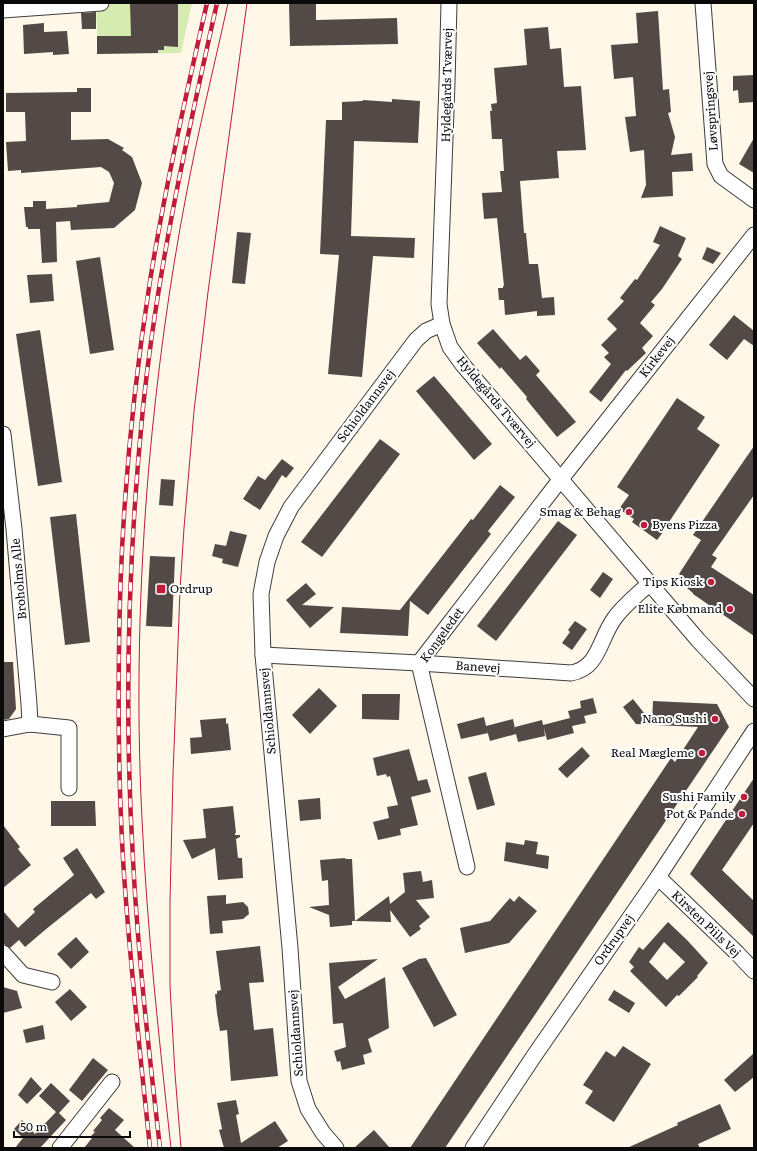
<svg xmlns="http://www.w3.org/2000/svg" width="757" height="1151" viewBox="0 0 757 1151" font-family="Literata,serif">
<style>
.green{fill:#d6ebaf}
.building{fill:#534946;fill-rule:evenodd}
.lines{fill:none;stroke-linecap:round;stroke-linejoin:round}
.minor-casing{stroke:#3d3d3d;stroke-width:17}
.minor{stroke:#fff;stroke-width:15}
.tram{stroke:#c01b3a;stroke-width:1}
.rail-casing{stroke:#c01b3a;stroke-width:4.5}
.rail{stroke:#fff;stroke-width:3;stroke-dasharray:9;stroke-linecap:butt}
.poi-dot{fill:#c01b3a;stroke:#fff;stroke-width:1.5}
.labels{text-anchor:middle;stroke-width:4;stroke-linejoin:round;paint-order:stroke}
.street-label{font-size:12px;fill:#0a0a0a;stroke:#fff}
.poi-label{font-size:12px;fill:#0a0a0a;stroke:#fff;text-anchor:end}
</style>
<rect width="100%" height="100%" fill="#fff7e7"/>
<!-- green -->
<path class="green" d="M96,3H192L181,53L98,54Z"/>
<!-- building -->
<g class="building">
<path d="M130,3H178V47L164,46V50H158V53L97,54V36H131Z"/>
<path d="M289,3H316V20L397,18L398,44L290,46Z"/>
<path d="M658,11L663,90L669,89L671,112L668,113L675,137L671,155L692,153L693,171L672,172L673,196L641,198L646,185L644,150L630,152L625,117L636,116L633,77L614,79L611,45L638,43L636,13Z"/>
<path d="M96,12V29H82L81,13Z"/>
<path d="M44,23V32L67,31L69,54L53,55V52L24,54L23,25Z"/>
<path d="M548,27L550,49L561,48L564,87L581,86L586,150L557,151L559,178L520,181L524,233H526L529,264H538L542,298L554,297L555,315L537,316V311L505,315L504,300H499L498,288H503V286H504L497,218L484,219L482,193L502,192L500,171H504L502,139H492L490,111H492L491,104L497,103L494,68L527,65L524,29Z"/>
<path d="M754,75V102L739,103L738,90L733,91V76Z"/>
<path d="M77,88H91V112H71V140L108,139L124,148L122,150L132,157L142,183L135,210L114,228L71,230L70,221L56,222L57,262L42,263L40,229H28V227H26L24,207H33V201H46V209L77,207V205L109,202L114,183L109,172L101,167L21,173V170L8,171L6,142L26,141L25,112H6V93L77,92Z"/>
<path d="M392,99L420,101L418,143L354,141L351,236L415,238L414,258L373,256L362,377L328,374L339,255L320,254L326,120H342V102L363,101V100L392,102Z"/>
<path d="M754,138V173L739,164Z"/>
<path d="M660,226L686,238L678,256L682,259L662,289L651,302L655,305L640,323L653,336L642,348L646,353L627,371L626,370L601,402L589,392L611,364L604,357L609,353L601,345L617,329L607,319L624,301L620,298L635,279L637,280L660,245L653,242Z"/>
<path d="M237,232L251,233L245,284L232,283Z"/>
<path d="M707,247L721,253L713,264L702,259Z"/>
<path d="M100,257L114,350L90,354L76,261Z"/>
<path d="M52,274L54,301L30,303L27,275Z"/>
<path d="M734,315L754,331V346L744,339L727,360L709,345Z"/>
<path d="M493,329L520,360L526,355L540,371L536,375L576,422L557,437L526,399L527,397L501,367L500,369L477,343Z"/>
<path d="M40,330L62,482L38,486L16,334Z"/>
<path d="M434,376L492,444L474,460L416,391Z"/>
<path d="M677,398L705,417L697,429L720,445L669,522L670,523L657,540L632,522L634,519L619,509L629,495L617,487Z"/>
<path d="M380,439L400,454L322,557L301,542Z"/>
<path d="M754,446V495L712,555L717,558L711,567L754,595V636L693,594V593L687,588L691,583L679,574L701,540L693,535Z"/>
<path d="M282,459L294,468L286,478L282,475L260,510L243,499L258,476L265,480Z"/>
<path d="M161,479L175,480L173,506L159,505Z"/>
<path d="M500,485L515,497L488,531L491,534L428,615L410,601L408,636L340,633L342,607L400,610L471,519L473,520Z"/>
<path d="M76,514L90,642L65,645L50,517Z"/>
<path d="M558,521L577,535L496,641L477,626Z"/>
<path d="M230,531L247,535L238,567L222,563L223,559L212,556L215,544L226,546Z"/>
<path d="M150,556L175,557L172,627L146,626Z"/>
<path d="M603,572L613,579L600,598L590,590Z"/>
<path d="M306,583L316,594L302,605L334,607L310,628L286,600Z"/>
<path d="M575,621L587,629L572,650L562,643L570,632L568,630Z"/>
<path d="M3,662H13L16,709L9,719L3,720Z"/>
<path d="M319,688L337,706L310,734L292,715Z"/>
<path d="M362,694H400L399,720L362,719Z"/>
<path d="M593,698L597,713L584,716L586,723L572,726L574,733L547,740L544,728L545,736L518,742L516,734L490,741L487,730L488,733L461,739L457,724L484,717L486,726L513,719L515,729V727L542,720L543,725L570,718L568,711L581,708L580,701Z"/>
<path d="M633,699L652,723L653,701L717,704L729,727L445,1148H410L671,758L675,762L698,727L636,724L623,707Z"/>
<path d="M226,718V724L228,723L231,750L191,754L190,738L202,737L200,720Z"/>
<path d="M582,747L590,756L567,778L558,769Z"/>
<path d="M409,749L418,781L427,779L431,792L411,797L418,825L400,829L401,835L378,840L373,822L389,818L387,807L398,805L390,776L387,777L386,774L377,776L373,758Z"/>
<path d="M486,772L495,805L477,810L468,777Z"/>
<path d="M754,778V823L722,870L754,901V937L690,874Z"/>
<path d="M320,798L321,819L300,821L298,800Z"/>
<path d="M51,801H95L96,826H51Z"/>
<path d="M233,806L236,833H235V835H240V837L236,839L238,858H242L243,878L218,880L215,848L192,859L183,840L206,838L203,809Z"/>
<path d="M3,825L20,847L18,849L31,865L3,888Z"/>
<path d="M525,840L538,842L536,854L549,856L548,869L504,861L506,842L524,845Z"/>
<path d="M77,848L105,892L96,899L91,893L45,930L25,947L19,940L10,948L4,944L3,943V911L18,928L35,912L33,909L74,875L63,858Z"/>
<path d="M345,858V859H352L355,921H352V925L330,927L329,915L309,907L329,905L328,880L322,881L320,860Z"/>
<path d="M421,871L423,882L432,880L434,898L416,900L430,917L419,926L421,929L410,937L390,910L391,922L355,921L389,896L390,904L405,892L403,873Z"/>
<path d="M226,895V904L243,902L248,907L249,914L243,919L222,921L223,933L210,934L207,896Z"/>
<path d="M519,896L537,911L509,943L465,953L460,928L490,921L510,898L514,902Z"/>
<path d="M668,922L687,940L708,963L697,976L698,977L679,996L677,995L666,1007L630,971L634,967L629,962L639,947L643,950ZM664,942L685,962L667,980L649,962Z"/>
<path d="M76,937L89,952L71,969L57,954Z"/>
<path d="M260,946L264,982L249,983L254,1030L273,1028L278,1076L231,1081L227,1030L220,1031L217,1013L215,994H217V991L221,990L216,951Z"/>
<path d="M426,958L457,1015L434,1027L402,968L419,959Z"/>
<path d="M378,959L338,987L345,999L385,977L389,1028L368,1039L372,1052L363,1055L365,1064L342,1070L340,1061L337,1062L334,1051L346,1047L343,1023L333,1024L329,963Z"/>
<path d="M3,987L17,991L22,1008L3,1013Z"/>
<path d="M70,989L87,1007L71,1021L55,1002Z"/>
<path d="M614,990L635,1003L629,1013L608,1000Z"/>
<path d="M43,1025L45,1039L26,1043L23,1030Z"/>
<path d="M623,1046L651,1064L614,1122L585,1103L593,1091L583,1085L606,1051L615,1057Z"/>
<path d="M754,1053V1077L735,1092L724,1080Z"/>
<path d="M93,1058L108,1070L82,1101L69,1090Z"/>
<path d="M31,1077L42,1089L27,1104L18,1095Z"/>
<path d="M51,1083L70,1101L59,1113L66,1120L40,1148H15L23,1138L14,1129L22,1120L35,1134L56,1112L39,1096Z"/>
<path d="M236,1100L239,1114L236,1115L241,1143L275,1121L288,1141L277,1148H224L219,1130L222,1129L217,1103Z"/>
<path d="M720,1104L731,1129L698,1144L700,1148H627L678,1125L677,1123Z"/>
<path d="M109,1108L124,1120L115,1130L135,1148H84L92,1138L91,1136L95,1132L93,1131L102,1120L100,1118Z"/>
<path d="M374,1130L390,1148H354Z"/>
</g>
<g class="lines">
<defs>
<g id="minor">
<path d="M449,3L447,83L439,304L442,324L450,347L463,365L698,640L754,699"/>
<path d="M703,3L715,164L721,176L754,200"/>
<path d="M3,10L101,3"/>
<path d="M3,434L14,529L29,704L30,724"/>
<path d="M263,655L419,663L571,673C599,668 599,640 614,619C623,606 637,595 649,584"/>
<path d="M3,729L30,724L69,728V788"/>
<path d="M467,867L419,663L553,489L754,235"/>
<path d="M658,877L737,953L754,971"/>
<path d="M3,953L23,975L52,982"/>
<path d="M60,1148L112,1082"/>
<path d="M336,1148L323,1133L308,1109L299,1081L290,948L263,655L261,594L267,562L276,536L291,507L416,340L426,331L442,324"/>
<path d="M473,1148L534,1056L658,877L754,731"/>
</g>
</defs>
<!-- minor casing -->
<use href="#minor" class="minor-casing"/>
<!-- minor -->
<use href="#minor" class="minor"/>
<!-- tram -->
<g class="tram">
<path d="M171,1148C159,1038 147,929 142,819C136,701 139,583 149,465C157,375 169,285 186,196C198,131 214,67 228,3"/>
<path d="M181,1148L175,1074L170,986V901L173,775L180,590L184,528L194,411L208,292L247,3"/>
</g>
<defs>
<g id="rail">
<path d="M150,1148C140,1052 129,956 123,859C119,790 118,720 119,651C120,527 131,403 150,281C165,188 186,95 207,3"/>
<path d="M160,1148C149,1052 138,956 133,859C124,709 128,558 143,408C157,271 187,137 217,3"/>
</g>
</defs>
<!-- rail casing -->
<use href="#rail" class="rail-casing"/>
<!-- rail -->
<use href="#rail" class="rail"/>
</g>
<!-- markers -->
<g class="poi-dot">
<circle cx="629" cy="512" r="4"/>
<circle cx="644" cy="525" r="4"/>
<circle cx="711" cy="582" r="4"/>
<rect x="156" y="584" width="10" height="10" rx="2"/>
<circle cx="730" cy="609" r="4"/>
<circle cx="715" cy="719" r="4"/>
<circle cx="702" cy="753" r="4"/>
<circle cx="744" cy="797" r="4"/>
<circle cx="742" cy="814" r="4"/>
</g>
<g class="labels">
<!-- street labels -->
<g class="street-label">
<text transform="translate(447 85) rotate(-89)" y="4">Hyldegårds Tværvej</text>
<text transform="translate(711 111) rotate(-94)" y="4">Løvspringsvej</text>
<text transform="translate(657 357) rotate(-52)" y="4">Kirkevej</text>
<text transform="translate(496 402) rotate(50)" y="4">Hyldegårds Tværvej</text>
<text transform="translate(366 406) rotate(-53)" y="4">Schioldannsvej</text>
<text transform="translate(19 579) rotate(-95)" y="4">Broholms Alle</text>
<text transform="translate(442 635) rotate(-54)" y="4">Kongeledet</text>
<text transform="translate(478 667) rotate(4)" y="4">Banevej</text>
<text transform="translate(268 711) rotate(-95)" y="4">Schioldannsvej</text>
<text transform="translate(706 924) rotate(44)" y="4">Kirsten Piils Vej</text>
<text transform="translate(614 940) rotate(-55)" y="4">Ordrupvej</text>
<text transform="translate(296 1033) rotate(-94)" y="4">Schioldannsvej</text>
</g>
<!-- poi labels -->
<g class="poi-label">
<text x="621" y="516">Smag &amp; Behag</text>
<text x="652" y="529" text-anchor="start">Byens Pizza</text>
<text x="703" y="586">Tips Kiosk</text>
<text x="170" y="593" text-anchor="start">Ordrup</text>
<text x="722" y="613">Elite Købmand</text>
<text x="707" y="723">Nano Sushi</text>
<text x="694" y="757">Real Mægleme</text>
<text x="736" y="801">Sushi Family</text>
<text x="734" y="818">Pot &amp; Pande</text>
</g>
</g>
<!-- border -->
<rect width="757" height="1151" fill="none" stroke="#0a0a0a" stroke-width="8"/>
<!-- scale -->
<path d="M14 1131v6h116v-6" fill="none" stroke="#0a0a0a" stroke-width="2"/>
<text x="20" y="1131" font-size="12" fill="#0a0a0a" stroke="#ffffff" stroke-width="3" paint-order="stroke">50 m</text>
</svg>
